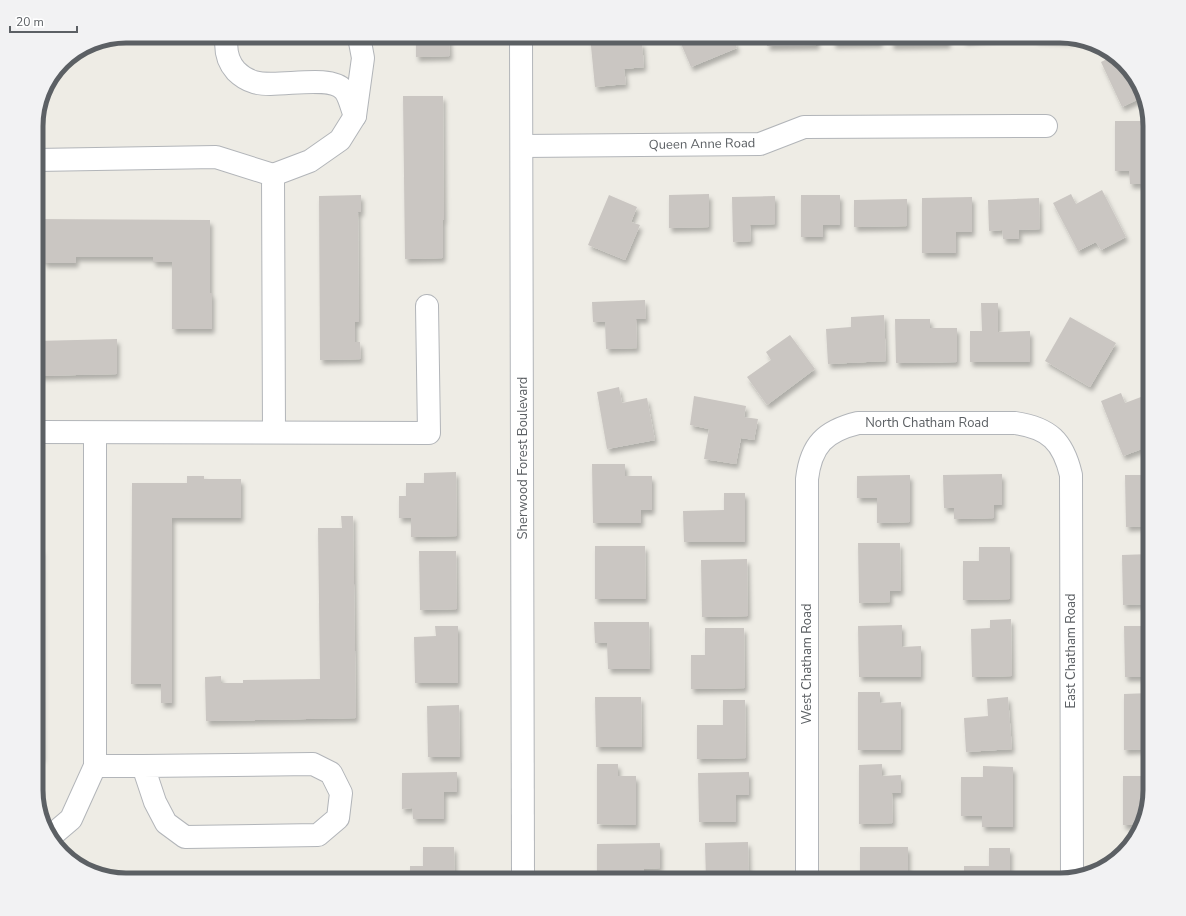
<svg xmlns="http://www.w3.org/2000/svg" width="1186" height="916" font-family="'Nunito Sans',sans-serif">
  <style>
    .building { fill: #cac6c2; filter: url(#shadow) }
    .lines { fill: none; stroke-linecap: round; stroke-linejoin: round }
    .minor-casing { stroke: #b2b5b9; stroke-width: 24 }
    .minor { stroke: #fff; stroke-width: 22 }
    .labels { text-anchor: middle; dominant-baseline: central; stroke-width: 3; stroke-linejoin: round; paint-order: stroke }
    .street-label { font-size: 13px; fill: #5c6064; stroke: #fff }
    .rim { fill: none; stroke: #5c6064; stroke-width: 5 }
  </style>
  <defs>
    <filter id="shadow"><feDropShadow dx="2.5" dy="4.5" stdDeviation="2" flood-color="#0004"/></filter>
  </defs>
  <rect width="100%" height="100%" fill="#eeece5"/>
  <!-- building -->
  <g class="building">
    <polygon points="416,36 449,36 450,56 416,57"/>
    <polygon points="590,36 610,36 611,44 642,42 644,67 624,69 626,84 595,87"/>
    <polygon points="685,36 732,36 737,48 691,67 679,39"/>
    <polygon points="767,36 817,36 817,45 767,46"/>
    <polygon points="833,36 880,36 880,43 833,44"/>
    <polygon points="891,36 948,36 948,44 891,45"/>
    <polygon points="963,36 994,36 994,37 964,41"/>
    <polygon points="1035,36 1060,36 1075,41 1035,39"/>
    <polygon points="1115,55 1141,86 1143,97 1122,107 1101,62"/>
    <polygon points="403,96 443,96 444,220 443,220 443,258 405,259"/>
    <polygon points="1115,121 1145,121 1146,167 1150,167 1150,184 1130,184 1129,171 1115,171"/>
    <polygon points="1102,190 1126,237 1101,250 1096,242 1078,251 1053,203 1071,194 1076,204"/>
    <polygon points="709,194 709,227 669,228 669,195"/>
    <polygon points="361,195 361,212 358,212 359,322 355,322 355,342 360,342 361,359 320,360 319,196"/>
    <polygon points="609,195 637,207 631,222 640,225 625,260 588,245"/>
    <polygon points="801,195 840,195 840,225 823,225 823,237 801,237"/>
    <polygon points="775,196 775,224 750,225 751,241 733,242 732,197"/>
    <polygon points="972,197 972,232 956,232 956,253 922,253 922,198"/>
    <polygon points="1039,198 1040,229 1019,230 1019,239 1003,239 1002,230 989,231 988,200"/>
    <polygon points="907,199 907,226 854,227 854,200"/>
    <polygon points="36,219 210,220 210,293 212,293 212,329 172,329 172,262 153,262 153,257 76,257 76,263 44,263 44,259 36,259"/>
    <polygon points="645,300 646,319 636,319 637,348 606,349 605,322 593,322 592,302"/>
    <polygon points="981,303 998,303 998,332 1030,331 1030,362 970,362 970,331 982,331"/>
    <polygon points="884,315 886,361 828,364 826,329 851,327 851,317"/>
    <polygon points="1070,317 1116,343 1090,387 1045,361"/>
    <polygon points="895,319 930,319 930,328 957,328 957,362 896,363"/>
    <polygon points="790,335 815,369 767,405 747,377 771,360 766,352"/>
    <polygon points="117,339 117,374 36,376 36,341"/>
    <polygon points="619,387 622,403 647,398 655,440 607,449 597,392"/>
    <polygon points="1121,393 1125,403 1141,397 1148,415 1142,417 1150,436 1150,446 1123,456 1101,401"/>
    <polygon points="694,396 746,406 744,417 758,419 754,440 741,438 736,464 704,459 709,429 690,425"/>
    <polygon points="592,464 625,464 625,476 652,476 652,510 641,510 641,523 593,523"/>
    <polygon points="456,472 457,536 411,537 411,518 399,518 399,496 406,496 406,483 424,483 424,473"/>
    <polygon points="1002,474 1002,505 994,505 994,518 954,519 954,508 944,508 943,475"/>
    <polygon points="910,475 910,522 877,523 877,498 857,498 857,476"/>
    <polygon points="1125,475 1150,475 1150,526 1126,527"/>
    <polygon points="187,476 204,476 204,479 241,479 241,518 172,518 172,703 161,703 161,684 131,684 132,483 187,483"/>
    <polygon points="724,493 745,493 745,542 684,542 683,511 724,510"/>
    <polygon points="341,516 353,516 356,718 206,721 205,677 221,676 221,683 243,683 243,680 320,679 318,528 342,528"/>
    <polygon points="858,543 900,543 901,591 890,591 890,602 859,603"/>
    <polygon points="595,546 645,546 646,599 595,599"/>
    <polygon points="979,547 1010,547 1010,599 963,600 963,561 979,561"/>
    <polygon points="36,549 41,549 42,758 36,758"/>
    <polygon points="419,551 456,551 457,609 420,610"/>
    <polygon points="1150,554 1150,604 1123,605 1122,555"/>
    <polygon points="747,559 748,616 702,617 701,560"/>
    <polygon points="1011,619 1012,676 972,677 971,629 990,628 990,620"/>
    <polygon points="594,622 649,622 650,669 608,669 607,643 595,643"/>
    <polygon points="902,625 902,647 921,646 921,677 859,677 858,626"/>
    <polygon points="435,626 458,626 458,683 415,683 414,637 436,636"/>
    <polygon points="1124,626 1149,626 1150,677 1125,677"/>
    <polygon points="705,628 744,628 745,688 691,689 691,655 705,655"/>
    <polygon points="858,692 880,692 880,703 901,702 901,750 858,750"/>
    <polygon points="1150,693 1150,749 1124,750 1124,694"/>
    <polygon points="595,697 641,697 642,747 596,747"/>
    <polygon points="1008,697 1012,749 966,752 964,718 988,716 987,699"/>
    <polygon points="723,700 745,700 746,758 697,759 697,725 723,725"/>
    <polygon points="459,705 460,757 428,757 427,706"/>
    <polygon points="597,764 618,764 618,776 636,776 636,825 597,824"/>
    <polygon points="882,764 882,776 901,775 901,793 892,793 893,823 859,824 859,765"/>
    <polygon points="983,766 1013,767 1013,827 982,827 982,816 961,816 961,777 983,777"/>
    <polygon points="457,772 457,792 444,792 444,819 413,819 412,808 402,809 402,773"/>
    <polygon points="749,772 749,795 736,795 736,822 699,822 698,773"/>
    <polygon points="1123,776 1150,776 1150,790 1138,825 1123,825"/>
    <polygon points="748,842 749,880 706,880 705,843"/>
    <polygon points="660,843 660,868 644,869 644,880 597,880 597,844"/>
    <polygon points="423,847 454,847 455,880 410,880 410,866 423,866"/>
    <rect x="860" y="847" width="48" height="33"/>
    <polygon points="989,848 1010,848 1010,880 964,880 964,866 989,866"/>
  </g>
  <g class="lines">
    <defs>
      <g id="minor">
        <path d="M227,36C225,48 227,61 236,71C241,76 247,80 254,82C276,89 329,73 344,90C349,95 352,109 355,116"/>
        <polyline points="521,36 523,880"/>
        <polyline points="522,146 760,144 804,127 1046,126"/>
        <polyline points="36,160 216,157 273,175 274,432"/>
        <polyline points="273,175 310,161 340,140 355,116 363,58 360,42 357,36"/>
        <polyline points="36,432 429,433 427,306"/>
        <polyline points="95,766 143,766 313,764 331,773 341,793 338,818 318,835 185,837 166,823 155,802 143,766"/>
        <polyline points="51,836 71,819 95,766 95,433"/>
        <path d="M807,880V479C811,445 825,431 858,423H1015C1049,428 1063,441 1071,475L1072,877"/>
      </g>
    </defs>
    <!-- minor casing -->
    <use href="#minor" class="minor-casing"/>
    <!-- minor -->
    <use href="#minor" class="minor"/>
  </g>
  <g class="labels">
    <!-- street labels -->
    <g class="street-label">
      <text transform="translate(702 144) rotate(-1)">Queen Anne Road</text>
      <text x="927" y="423">North Chatham Road</text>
      <text transform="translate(523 458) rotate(-90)">Sherwood Forest Boulevard</text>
      <text transform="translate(1071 651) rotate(-90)">East Chatham Road</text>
      <text transform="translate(807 664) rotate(-90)">West Chatham Road</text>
    </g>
  </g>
  <!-- crop -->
  <path d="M0 0H1186V916H0ZM126 43H1060A83 83 0 0 1 1143 126V790A83 83 0 0 1 1060 873H126A83 83 0 0 1 43 790V126A83 83 0 0 1 126 43Z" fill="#f2f2f3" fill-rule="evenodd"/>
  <path class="rim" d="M126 43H1060A83 83 0 0 1 1143 126V790A83 83 0 0 1 1060 873H126A83 83 0 0 1 43 790V126A83 83 0 0 1 126 43Z"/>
  <!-- scale -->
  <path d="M10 26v6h67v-6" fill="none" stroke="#5c6064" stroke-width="2"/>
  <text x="16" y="26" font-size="12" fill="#5c6064" stroke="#ffffff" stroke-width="3" paint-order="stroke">20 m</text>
</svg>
